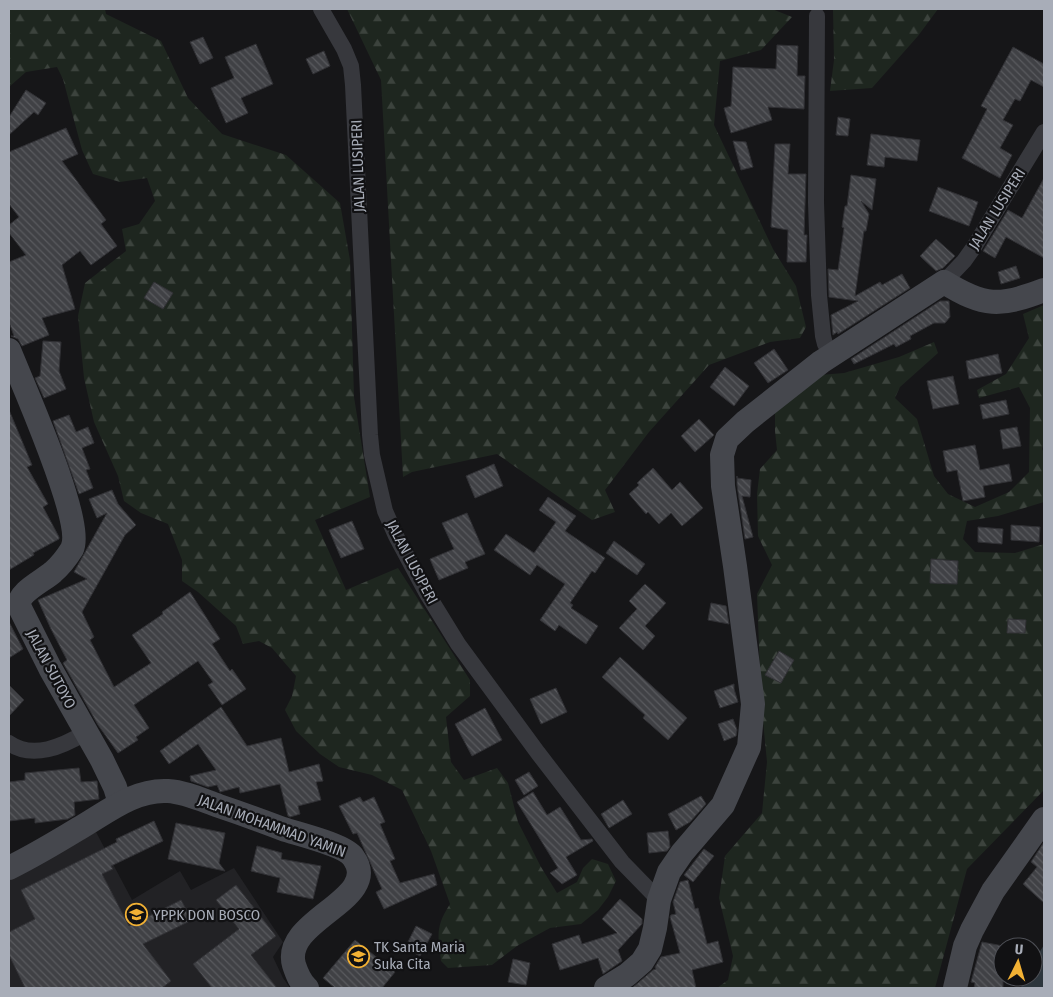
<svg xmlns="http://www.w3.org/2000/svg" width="1053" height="997" font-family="'Fira Sans Condensed',sans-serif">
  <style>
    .built { fill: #222225 }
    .forest { fill: url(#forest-firs) }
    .water { fill: #2c353c }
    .building { fill: url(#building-back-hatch); stroke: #303034 }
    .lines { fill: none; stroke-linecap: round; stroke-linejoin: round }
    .minor { stroke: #37383d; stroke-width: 16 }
    .secondary { stroke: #45474d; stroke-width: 24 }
    .labels { text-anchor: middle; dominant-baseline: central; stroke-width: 4.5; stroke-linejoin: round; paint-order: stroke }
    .street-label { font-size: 15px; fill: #a8adb8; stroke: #111113 }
    .poi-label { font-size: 15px; fill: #a8adb8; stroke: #111113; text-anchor: start }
  </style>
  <defs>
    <pattern id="forest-firs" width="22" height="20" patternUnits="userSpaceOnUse" patternTransform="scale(1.25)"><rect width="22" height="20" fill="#1e261f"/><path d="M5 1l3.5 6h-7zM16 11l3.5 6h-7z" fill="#3c433d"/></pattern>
    <pattern id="building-back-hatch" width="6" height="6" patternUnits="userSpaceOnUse" patternTransform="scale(1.25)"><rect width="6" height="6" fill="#404145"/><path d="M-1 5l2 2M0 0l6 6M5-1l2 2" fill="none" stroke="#595a5e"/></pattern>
  </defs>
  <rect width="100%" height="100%" fill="#161618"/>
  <!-- built -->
  <polygon class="built" points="96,832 132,900 180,871 191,890 234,868 283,942 273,957 283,978 290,988 9,988 9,878"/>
  <!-- forest -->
  <g class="forest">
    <path d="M9,9H105L106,14L161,41L188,98L222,134L286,155L340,203L350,260L354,397L370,497L315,520L346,590L398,568L470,680V696L446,717L451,762L464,780L497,768L508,783L518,822L541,867L557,893L577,882L583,868L592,859L608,864L616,881L608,897L598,910L581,924L550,928L517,946L492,965L448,968L441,961C438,936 435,927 450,904L431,851L402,790L372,775L339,767L320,754L296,731L285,710L292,696L296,676L272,648L259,641L243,644L236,626L198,592L182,581V560L168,524L141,513L124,501L118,476L94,422L84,378L78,316L85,283L126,251L122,229L139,224L155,201L147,178L120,182L93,174L82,150L63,79L57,67L26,72L9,87Z"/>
    <polygon points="347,9 772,9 792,17 761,50 720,61 714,125 773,249 796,286 806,327 800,338 770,342 709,365 649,432 605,490 615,512 592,520 497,454 412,472 403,477 381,80"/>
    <polygon points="833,9 938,9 918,36 872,88 830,91 834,60"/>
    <polygon points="1044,305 1044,443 1042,449 1044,453 1044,502 998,516 967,521 963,539 975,552 1015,553 1044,544 1044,790 967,869 935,988 717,988 728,980 733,956 719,898 725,856 762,813 767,762 761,700 757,594 772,565 758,536 757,494 760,469 777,450 775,431 775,409 820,375 844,373 899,357 934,342 938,353 900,387 895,398 917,419 934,476 948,494 975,507 1009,492 1029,472 1030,408 1019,387 979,398 977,390 1006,374 1029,338 1023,314"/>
  </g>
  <!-- water -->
  <polygon class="water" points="1044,945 1044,988 1021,988 1024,977 1033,977 1033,962"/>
  <!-- building -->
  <g class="building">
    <polygon points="203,37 213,58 200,64 190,42"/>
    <polygon points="256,44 273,84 241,98 248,113 226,123 211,88 234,78 225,57"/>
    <polygon points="777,45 798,46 797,76 805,76 804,109 768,107 772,120 731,133 724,108 731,106 733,67 776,69"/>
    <polygon points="1013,47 1044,64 1044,87 1031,80 1020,101 1015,99 1003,120 1013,125 1000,148 1012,155 1000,178 962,158 987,109 981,106"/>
    <polygon points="324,51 330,66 313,74 306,59"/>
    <polygon points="26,90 46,103 38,115 34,112 9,135 9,117"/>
    <polygon points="838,117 850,119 848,136 836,135"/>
    <polygon points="66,128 78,154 62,161 106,220 101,224 117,246 91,265 80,251 62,265 75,309 42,318 49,335 22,346 18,339 11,336 14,336 9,322 9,262 26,255 9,233 9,225 19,217 9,204 9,152"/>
    <polygon points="871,134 920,140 917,161 885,157 884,167 867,165"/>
    <polygon points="733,141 746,142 753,167 741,170"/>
    <polygon points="775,144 790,144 788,174 806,174 804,235 807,235 806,262 787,262 788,230 771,227"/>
    <polygon points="851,175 876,179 872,210 861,201 869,214 866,231 864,231 855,296 880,282 882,285 902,274 910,288 838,334 837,332 833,335 831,315 858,301 829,297 829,294 828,269 838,270 844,228 842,227 845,206 847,206"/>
    <polygon points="1044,178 1044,258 1006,237 995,258 983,251 1008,210 1022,218"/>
    <polygon points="938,187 978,202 969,226 929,211"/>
    <polygon points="936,239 955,256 943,268 936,271 920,256"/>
    <polygon points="1016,266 1020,278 1001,284 998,272"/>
    <polygon points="154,282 173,293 163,309 144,298"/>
    <polygon points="940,301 949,301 950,317 945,323 934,323 910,336 911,339 896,347 894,344 854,364 851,359"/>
    <polygon points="43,341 61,342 59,371 66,389 44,398 35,378 40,376"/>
    <polygon points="774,349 788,370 768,383 754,363"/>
    <polygon points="998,354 1002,373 969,379 966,361"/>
    <polygon points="725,367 749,386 734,406 710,387"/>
    <polygon points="953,376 959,404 933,409 927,381"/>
    <polygon points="1006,400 1009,414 983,419 980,405"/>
    <polygon points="9,410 32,465 27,467 48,504 43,507 59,537 59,539 33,553 34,555 9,570"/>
    <polygon points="69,415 76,432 88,427 94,443 82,448 90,469 86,470 93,488 79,494 53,421"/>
    <polygon points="699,419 714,435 695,452 681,436"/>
    <polygon points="1017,427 1021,446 1003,449 1000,430"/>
    <polygon points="975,445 980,470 1009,464 1012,481 983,486 985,497 963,501 957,470 947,472 943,451"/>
    <polygon points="494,464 503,486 475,498 466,476"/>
    <polygon points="653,468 672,490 680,482 703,508 682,526 671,513 659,524 648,512 646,514 629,494 639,485 637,483"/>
    <polygon points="737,476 737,478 751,480 750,497 742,496 753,537 745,539 737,485"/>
    <polygon points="112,490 118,504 136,525 125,535 82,612 94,637 90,640 114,687 151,663 132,635 163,614 162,612 190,592 220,639 212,644 230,671 232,669 246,689 222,705 208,685 213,682 198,661 134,705 149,728 136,737 138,740 118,753 98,725 63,663 67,660 51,629 38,600 87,579 74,572 107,513 97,518 89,499"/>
    <polygon points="548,497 576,516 565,531 605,558 595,573 592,571 570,603 573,605 571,608 598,626 586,644 559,625 555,631 540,620 565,584 537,565 530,575 494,550 506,534 534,553 556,522 539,510"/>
    <polygon points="467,513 485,554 465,562 468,568 439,580 430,559 454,549 442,523"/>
    <polygon points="352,521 364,549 341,558 329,530"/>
    <polygon points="1011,525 1040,527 1039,542 1011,540"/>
    <polygon points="978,527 1003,529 1002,544 978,542"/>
    <polygon points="614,541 645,564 637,575 606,553"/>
    <polygon points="931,559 958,561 957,584 930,583"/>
    <polygon points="645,584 666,603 645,626 655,636 643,650 619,628 637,609 629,601"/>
    <polygon points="711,603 726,606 729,624 708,620"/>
    <polygon points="1008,619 1026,620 1025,633 1007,633"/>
    <polygon points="9,622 23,649 9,658"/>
    <polygon points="779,651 794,660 781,683 765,675"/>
    <polygon points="620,657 687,718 668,740 643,718 645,715 602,677"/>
    <polygon points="734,684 734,689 738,702 720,708 714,691"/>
    <polygon points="9,685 24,700 9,716"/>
    <polygon points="556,688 567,712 541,724 530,699"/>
    <polygon points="221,707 247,746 281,738 289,772 319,764 323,781 316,782 321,800 298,806 300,814 290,817 288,816 280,784 240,793 239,787 220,792 217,785 208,787 191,781 190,776 216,770 198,744 169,764 160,751"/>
    <polygon points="485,708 502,740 472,756 455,724"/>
    <polygon points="733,719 737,730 736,736 724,741 718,724"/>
    <polygon points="79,768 81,782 97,781 99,799 74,802 75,815 68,819 35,823 35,818 9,821 9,782 25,780 25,773"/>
    <polygon points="529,772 538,786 524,795 515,780"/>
    <polygon points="533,792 547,815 560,807 581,840 592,839 593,841 566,857 577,875 562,884 550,873 558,868 517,802"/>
    <polygon points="701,796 706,804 690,822 676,830 668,814"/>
    <polygon points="360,797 363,802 374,797 385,822 380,824 395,859 390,861 400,883 434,874 437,885 384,909 376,892 382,889 357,833 353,834 339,806"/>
    <polygon points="623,800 632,814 609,828 601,814"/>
    <polygon points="154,821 163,841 111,866 113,869 102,874 129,926 181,900 192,920 143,944 171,981 162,988 25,988 9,955 9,932 35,919 21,890 117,842 116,839"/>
    <polygon points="176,823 225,833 219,863 225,871 168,859"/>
    <polygon points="668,831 670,847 667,851 649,853 647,833"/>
    <polygon points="1044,842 1044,903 1023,884 1037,867 1031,862"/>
    <polygon points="257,846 282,853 281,859 321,866 313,899 277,892 280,878 251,871"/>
    <polygon points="704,849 714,856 693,882 684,875"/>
    <polygon points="688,880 695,909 698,908 707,944 718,941 723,962 692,970 696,988 632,988 653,970 656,969 655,967 661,957 680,953 670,917 671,915 676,914 673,902 680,882"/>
    <polygon points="236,885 276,936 251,955 277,988 212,988 193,964 239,929 216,900"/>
    <polygon points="620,899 642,919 642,924 618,950 622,961 603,974 598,958 560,970 552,944 579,935 582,944 617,933 602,919"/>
    <polygon points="416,926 432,934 420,956 405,948"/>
    <polygon points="355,940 395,972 382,988 335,988 323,978"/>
    <polygon points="982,942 1003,946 1003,988 974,988 975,983 971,982"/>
    <polygon points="513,959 530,963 526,985 508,982"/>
  </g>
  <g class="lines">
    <!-- minor -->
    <g class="minor">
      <polyline points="321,9 344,49 351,66 353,85 370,435 372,455 385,511 396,536 426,592 458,644 538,753 622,862 659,900"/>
      <polyline points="817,16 816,202 819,295 823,336 825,344 833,354"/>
      <polyline points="944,282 964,261 974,247 1044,132"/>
      <path d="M9,743C33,760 63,746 85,733"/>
    </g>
    <!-- secondary -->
    <g class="secondary">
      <path d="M9,350C22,383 85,522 72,549C67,557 60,566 53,572C43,581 18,592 19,606L50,668L102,760L115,787L120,803"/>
      <path d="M9,868C33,856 55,843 78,829C106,813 134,789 168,791C185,792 202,800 219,806C240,813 262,821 283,829C298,834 345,845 353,857C384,900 281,919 294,965C297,974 300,982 307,988"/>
      <path d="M606,988L627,975L642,962L650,949L655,928L659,900L669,872L682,853L723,805L749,747L753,704L735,566L723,486L722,455L727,439L745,422L821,362L944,282C984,307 1000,307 1044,290"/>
      <polyline points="955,988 965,946 972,930 993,891 1044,819"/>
    </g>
  </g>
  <!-- icons -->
  <defs>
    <symbol id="school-ring" viewBox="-11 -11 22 22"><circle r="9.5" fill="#111113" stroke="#f2b134" stroke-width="1.5"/><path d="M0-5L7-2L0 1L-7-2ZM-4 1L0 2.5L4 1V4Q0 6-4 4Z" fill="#f2b134"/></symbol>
  </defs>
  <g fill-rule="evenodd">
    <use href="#school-ring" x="124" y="902" width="25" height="25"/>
    <use href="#school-ring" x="346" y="944" width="25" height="25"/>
  </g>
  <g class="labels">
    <!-- street labels -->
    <g class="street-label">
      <text transform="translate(358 166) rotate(-92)">JALAN LUSIPERI</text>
      <text transform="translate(997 209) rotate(-58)">JALAN LUSIPERI</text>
      <text transform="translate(412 562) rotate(62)">JALAN LUSIPERI</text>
      <text transform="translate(51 669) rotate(62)">JALAN SUTOYO</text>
      <text transform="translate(272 826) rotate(20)">JALAN MOHAMMAD YAMIN</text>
    </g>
    <!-- poi labels -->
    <g class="poi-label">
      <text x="153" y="915">YPPK DON BOSCO</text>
      <text x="374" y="947">TK Santa Maria<tspan x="374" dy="17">Suka Cita</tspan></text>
    </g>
  </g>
  <!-- border -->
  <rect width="1053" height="997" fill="none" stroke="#a8adb8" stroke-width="20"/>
  <!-- north arrow -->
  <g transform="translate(1018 962) rotate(5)"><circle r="24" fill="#111113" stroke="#4d4f55"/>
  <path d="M0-4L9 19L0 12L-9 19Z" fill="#f2b134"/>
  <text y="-8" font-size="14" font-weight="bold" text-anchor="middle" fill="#a8adb8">U</text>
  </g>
</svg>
